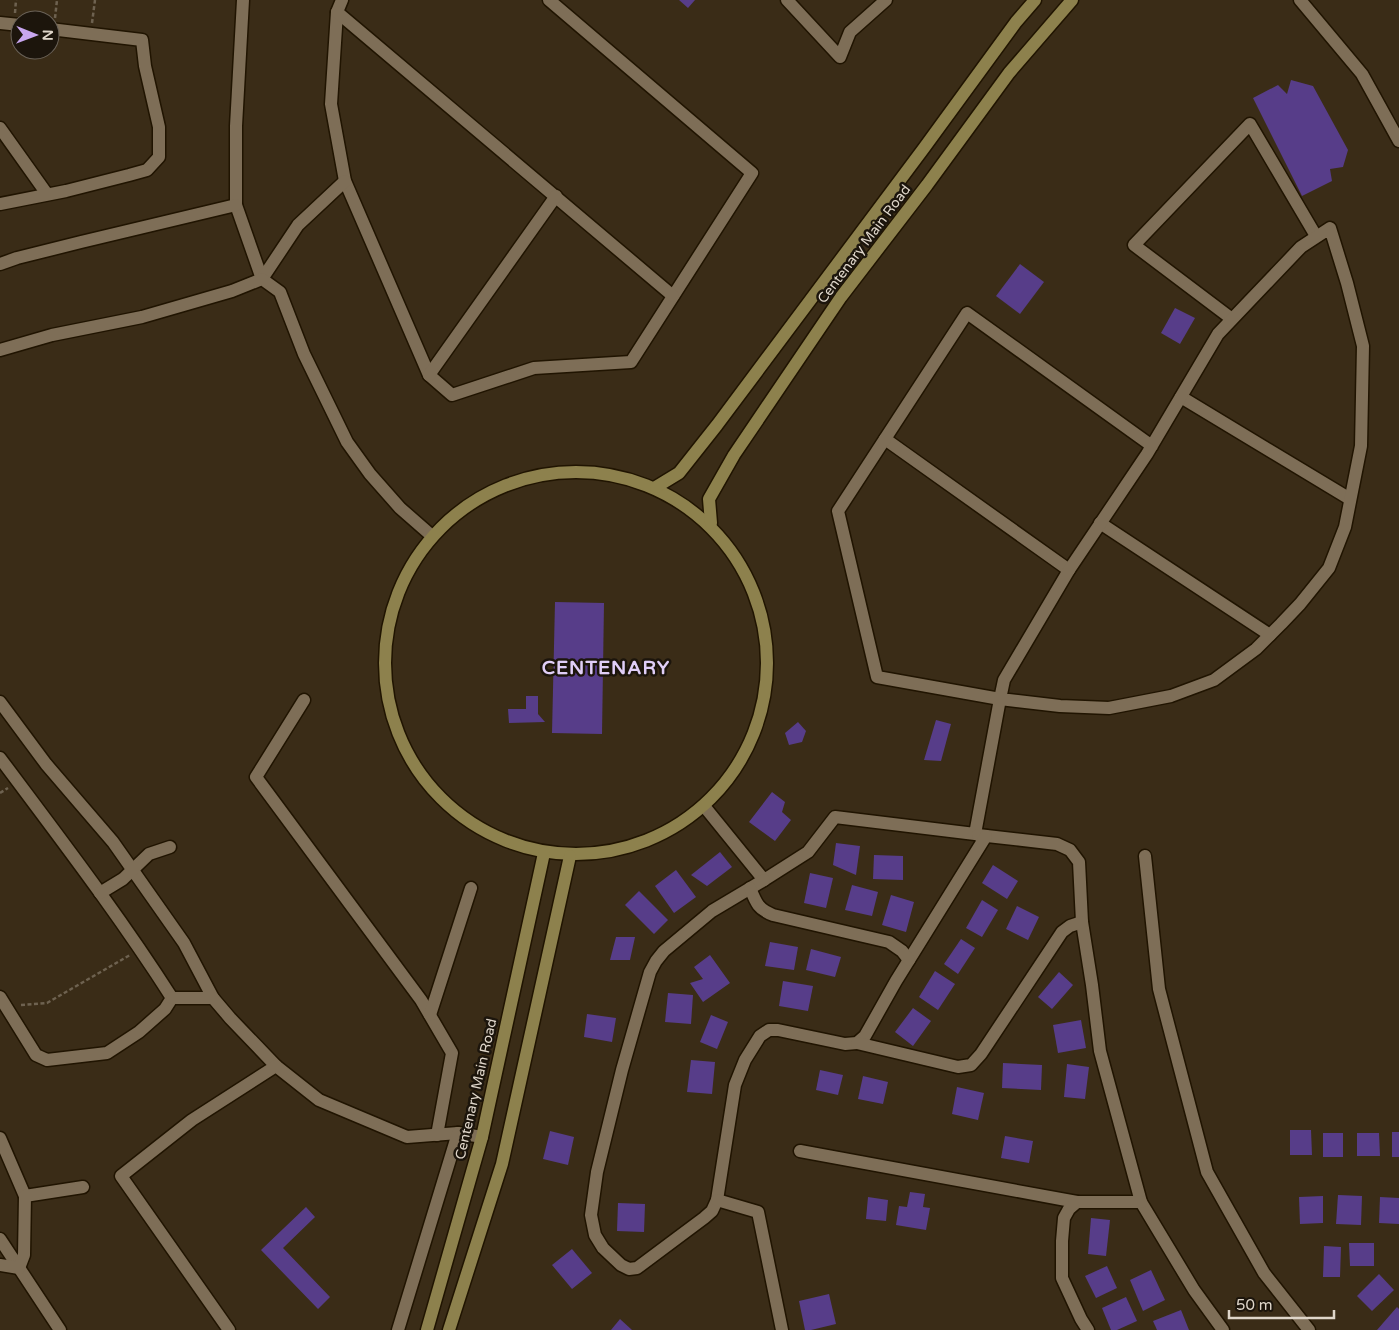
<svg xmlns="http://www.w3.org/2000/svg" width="1399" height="1330" font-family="'Varela Round',sans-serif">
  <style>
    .building { fill: #573d89 }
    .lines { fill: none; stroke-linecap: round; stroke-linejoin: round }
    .street-casing { stroke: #201401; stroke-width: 15 }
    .secondary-casing { stroke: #201401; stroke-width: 15 }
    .path { stroke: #6e6250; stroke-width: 2.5; stroke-dasharray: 4 2.5; stroke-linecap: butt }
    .street { stroke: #7e6e57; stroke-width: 12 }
    .secondary { stroke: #8d814d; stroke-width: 12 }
    .labels { text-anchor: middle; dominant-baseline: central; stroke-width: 5; stroke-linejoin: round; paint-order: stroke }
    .street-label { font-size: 14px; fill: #dfd6ca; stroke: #1c150c }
    .district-label { font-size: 19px; font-weight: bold; letter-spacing: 1px; fill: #e0cef7; stroke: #1c150c }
  </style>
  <rect width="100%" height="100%" fill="#3a2c17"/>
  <!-- building -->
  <g class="building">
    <polygon points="679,0 695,0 688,8"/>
    <polygon points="1291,80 1313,86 1348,150 1343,167 1330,169 1332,181 1302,196 1253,98 1278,85 1287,94"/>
    <polygon points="1020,264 1044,282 1020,314 996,296"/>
    <polygon points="1175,308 1195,318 1180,344 1161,333"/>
    <polygon points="555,602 604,603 602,734 552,733"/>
    <polygon points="526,696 538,696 538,714 545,722 509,723 508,709 526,709"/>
    <polygon points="936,720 951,724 941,761 924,760"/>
    <polygon points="798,722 806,731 802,742 789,745 785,733"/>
    <polygon points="772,792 785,802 782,812 791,820 775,841 749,822"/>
    <polygon points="836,843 860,846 856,875 833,865"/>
    <polygon points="720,852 732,867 707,886 691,875"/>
    <polygon points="874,855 903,856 903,880 873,879"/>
    <polygon points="993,865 1018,881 1007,899 982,883"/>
    <polygon points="676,870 696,897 674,913 655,886"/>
    <polygon points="810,873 833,878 826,908 804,903"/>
    <polygon points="852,885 878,892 872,916 845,910"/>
    <polygon points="639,891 668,920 654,934 625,905"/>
    <polygon points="891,895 914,902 906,932 882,925"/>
    <polygon points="982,900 998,910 982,937 966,928"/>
    <polygon points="1017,906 1039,917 1028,940 1006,929"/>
    <polygon points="616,937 635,937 630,960 610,960"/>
    <polygon points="961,939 975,948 958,974 944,964"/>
    <polygon points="770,942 798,947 794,970 765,966"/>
    <polygon points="811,949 841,957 835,977 806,970"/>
    <polygon points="710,955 730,983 703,1002 690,983 703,979 694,967"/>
    <polygon points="935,971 955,984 938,1010 919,997"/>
    <polygon points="1059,972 1073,985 1052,1009 1038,997"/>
    <polygon points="783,981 813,986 808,1011 779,1006"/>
    <polygon points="668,993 693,995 691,1024 665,1022"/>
    <polygon points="913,1008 931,1021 913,1046 895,1032"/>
    <polygon points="587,1014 616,1018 612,1042 584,1037"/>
    <polygon points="711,1015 728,1022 717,1049 700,1042"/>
    <polygon points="1081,1020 1086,1048 1058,1053 1053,1025"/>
    <polygon points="691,1060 715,1062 712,1094 687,1092"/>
    <polygon points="1003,1063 1042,1065 1041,1090 1002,1088"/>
    <polygon points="1067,1064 1089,1067 1085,1099 1064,1097"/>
    <polygon points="820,1070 843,1075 838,1095 816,1090"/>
    <polygon points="863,1076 888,1082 883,1104 858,1099"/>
    <polygon points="957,1087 984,1093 978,1120 952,1114"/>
    <polygon points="1290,1130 1311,1130 1312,1155 1290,1155"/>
    <polygon points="550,1131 574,1137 568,1165 543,1159"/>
    <rect x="1392" y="1132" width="7" height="25"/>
    <rect x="1323" y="1133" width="20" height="24"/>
    <polygon points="1357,1133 1379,1133 1380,1156 1357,1156"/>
    <polygon points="1005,1136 1033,1141 1029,1163 1001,1158"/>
    <polygon points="910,1192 925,1194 923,1207 930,1208 926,1230 896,1225 899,1206 907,1207"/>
    <polygon points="1338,1195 1362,1196 1361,1225 1336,1224"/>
    <polygon points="1323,1196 1323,1223 1300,1224 1299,1197"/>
    <polygon points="868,1197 888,1200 886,1221 866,1219"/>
    <polygon points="1380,1197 1399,1198 1399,1224 1379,1223"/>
    <polygon points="618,1203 645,1204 644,1232 617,1231"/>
    <polygon points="306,1207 315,1217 283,1248 330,1297 318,1309 261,1250"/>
    <polygon points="1091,1218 1110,1220 1106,1256 1088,1254"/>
    <polygon points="1349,1243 1374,1243 1374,1266 1350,1266"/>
    <polygon points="1324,1246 1341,1247 1340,1277 1323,1277"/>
    <polygon points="572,1249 592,1273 572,1289 552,1265"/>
    <polygon points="1107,1266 1117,1288 1096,1298 1085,1276"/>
    <polygon points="1151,1270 1165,1300 1143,1311 1130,1280"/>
    <polygon points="1379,1274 1394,1290 1372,1311 1357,1296"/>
    <polygon points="829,1294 836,1324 811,1330 805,1330 799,1301"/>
    <polygon points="1126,1297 1137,1321 1117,1330 1111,1330 1102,1308"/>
    <polygon points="1397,1307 1399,1309 1399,1330 1377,1330"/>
    <polygon points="1181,1310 1189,1330 1157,1330 1153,1321"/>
    <polygon points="620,1319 632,1330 611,1330"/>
  </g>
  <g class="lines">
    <defs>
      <g id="street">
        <polyline points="243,0 236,126 236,205 262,279"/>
        <polyline points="342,0 337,12 331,104 345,181 429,375 452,395 534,368 631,362 752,173 549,0"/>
        <polyline points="787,0 840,57 850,32 886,0"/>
        <polyline points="1300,0 1362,74 1399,141"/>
        <polyline points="337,12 673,296"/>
        <polyline points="0,23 20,25"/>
        <polyline points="0,128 47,194"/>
        <polyline points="0,204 66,191 129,175 147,170 159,157 159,127 145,66 142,40 50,29"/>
        <polyline points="0,264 17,258 81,242 236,205"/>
        <polyline points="262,279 298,225 345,181"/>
        <polyline points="1232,319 1134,245 1250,124 1316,236"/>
        <polyline points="0,350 52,335 142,317 232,291 262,279 280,292 304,354 347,442 370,474 400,508 432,536"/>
        <polyline points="429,375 556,196"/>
        <polyline points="1181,397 1350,499"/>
        <polyline points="885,439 1069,570"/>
        <polyline points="1100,523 1270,635"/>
        <polyline points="304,700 256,777 421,1000 452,1053 437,1135"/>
        <polyline points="0,702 46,764 113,842 184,943 213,998"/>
        <path d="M0,758C59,837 119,915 172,998L165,1009L139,1032L107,1053L47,1060L36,1055L0,997"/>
        <polyline points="704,806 764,880 808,852 835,817 975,834 1000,699 1004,680 1069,570 1147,454 1218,334 1301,247 1330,228 1347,283 1363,346 1361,446 1345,527 1329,568 1300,604 1281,624 1256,649 1214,680 1171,696 1109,708 1060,706 1000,699 877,677 838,511 967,313 1152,446"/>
        <polyline points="978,835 1057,844 1070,850 1079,862 1082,922 1092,985 1100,1051 1141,1202 1194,1290 1223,1330"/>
        <polyline points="1145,856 1159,989 1207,1172 1264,1273 1309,1330"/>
        <polyline points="764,880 712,911 664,951 656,961 650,972 622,1070 597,1172 591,1215 595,1235 603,1248 621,1265 629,1269 637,1268 704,1218 712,1211 717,1200 735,1085 745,1060 760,1036 769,1030 778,1030 845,1044 857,1043 865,1036 896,981 986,836"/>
        <path d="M750,888C756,903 758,909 773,915L889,942L902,951L909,960"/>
        <polyline points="100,893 123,879 149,854 170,847"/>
        <polyline points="172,998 213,998 230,1018 276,1066"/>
        <polyline points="430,1015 471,888"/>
        <polyline points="857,1043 958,1067 971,1065 981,1054 1062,932 1070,926 1082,922"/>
        <polyline points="0,1138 25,1196"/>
        <polyline points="800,1151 1077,1202"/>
        <polyline points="717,1200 758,1212 782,1330"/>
        <polyline points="0,1239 60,1330"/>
        <polyline points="0,1265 19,1268 24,1255 25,1196 83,1187"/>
        <polyline points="229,1330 121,1176 192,1120 276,1066 319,1100 407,1137 458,1133 482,1137"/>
        <polyline points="398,1330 458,1133"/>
        <polyline points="1088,1330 1081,1319 1062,1278 1062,1241 1064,1218 1069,1209 1077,1202 1141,1202"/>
      </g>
      <g id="secondary">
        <circle cx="576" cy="663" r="191"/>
        <polyline points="656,487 679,473 717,425 924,148 1016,22 1035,0"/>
        <polyline points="711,523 709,499 734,455 841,297 927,185 1009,73 1072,0"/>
        <polyline points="427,1330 482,1137 544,853"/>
        <polyline points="449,1330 502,1164 570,856"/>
      </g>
    </defs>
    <!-- street casing -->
    <use href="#street" class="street-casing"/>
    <!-- secondary casing -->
    <use href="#secondary" class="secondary-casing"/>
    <!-- path -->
    <g class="path">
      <polyline points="15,13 16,0"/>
      <polyline points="55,18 57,0"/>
      <polyline points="92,23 95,0"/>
      <polyline points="0,793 8,788"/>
      <polyline points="21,1005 47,1003 130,955"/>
    </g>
    <!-- street -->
    <use href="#street" class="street"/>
    <!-- secondary -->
    <use href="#secondary" class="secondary"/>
  </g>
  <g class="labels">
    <!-- street labels -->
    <g class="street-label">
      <text transform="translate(864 244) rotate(-53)">Centenary Main Road</text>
      <text transform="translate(476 1089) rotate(-77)">Centenary Main Road</text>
    </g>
    <!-- district labels -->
    <g class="district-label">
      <text x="606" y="668">CENTENARY</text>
    </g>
  </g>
  <!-- north arrow -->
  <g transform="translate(35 35) rotate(91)"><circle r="24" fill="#1c150c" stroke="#6a6258"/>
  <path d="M0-4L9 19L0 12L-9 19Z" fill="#c8a6ef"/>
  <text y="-8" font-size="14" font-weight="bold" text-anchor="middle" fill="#dfd6ca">N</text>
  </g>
  <!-- scale -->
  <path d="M1229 1310v8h105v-8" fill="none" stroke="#dfd6ca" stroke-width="2.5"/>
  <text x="1236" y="1310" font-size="15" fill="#dfd6ca" stroke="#1c150c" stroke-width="4" paint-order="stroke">50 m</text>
</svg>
